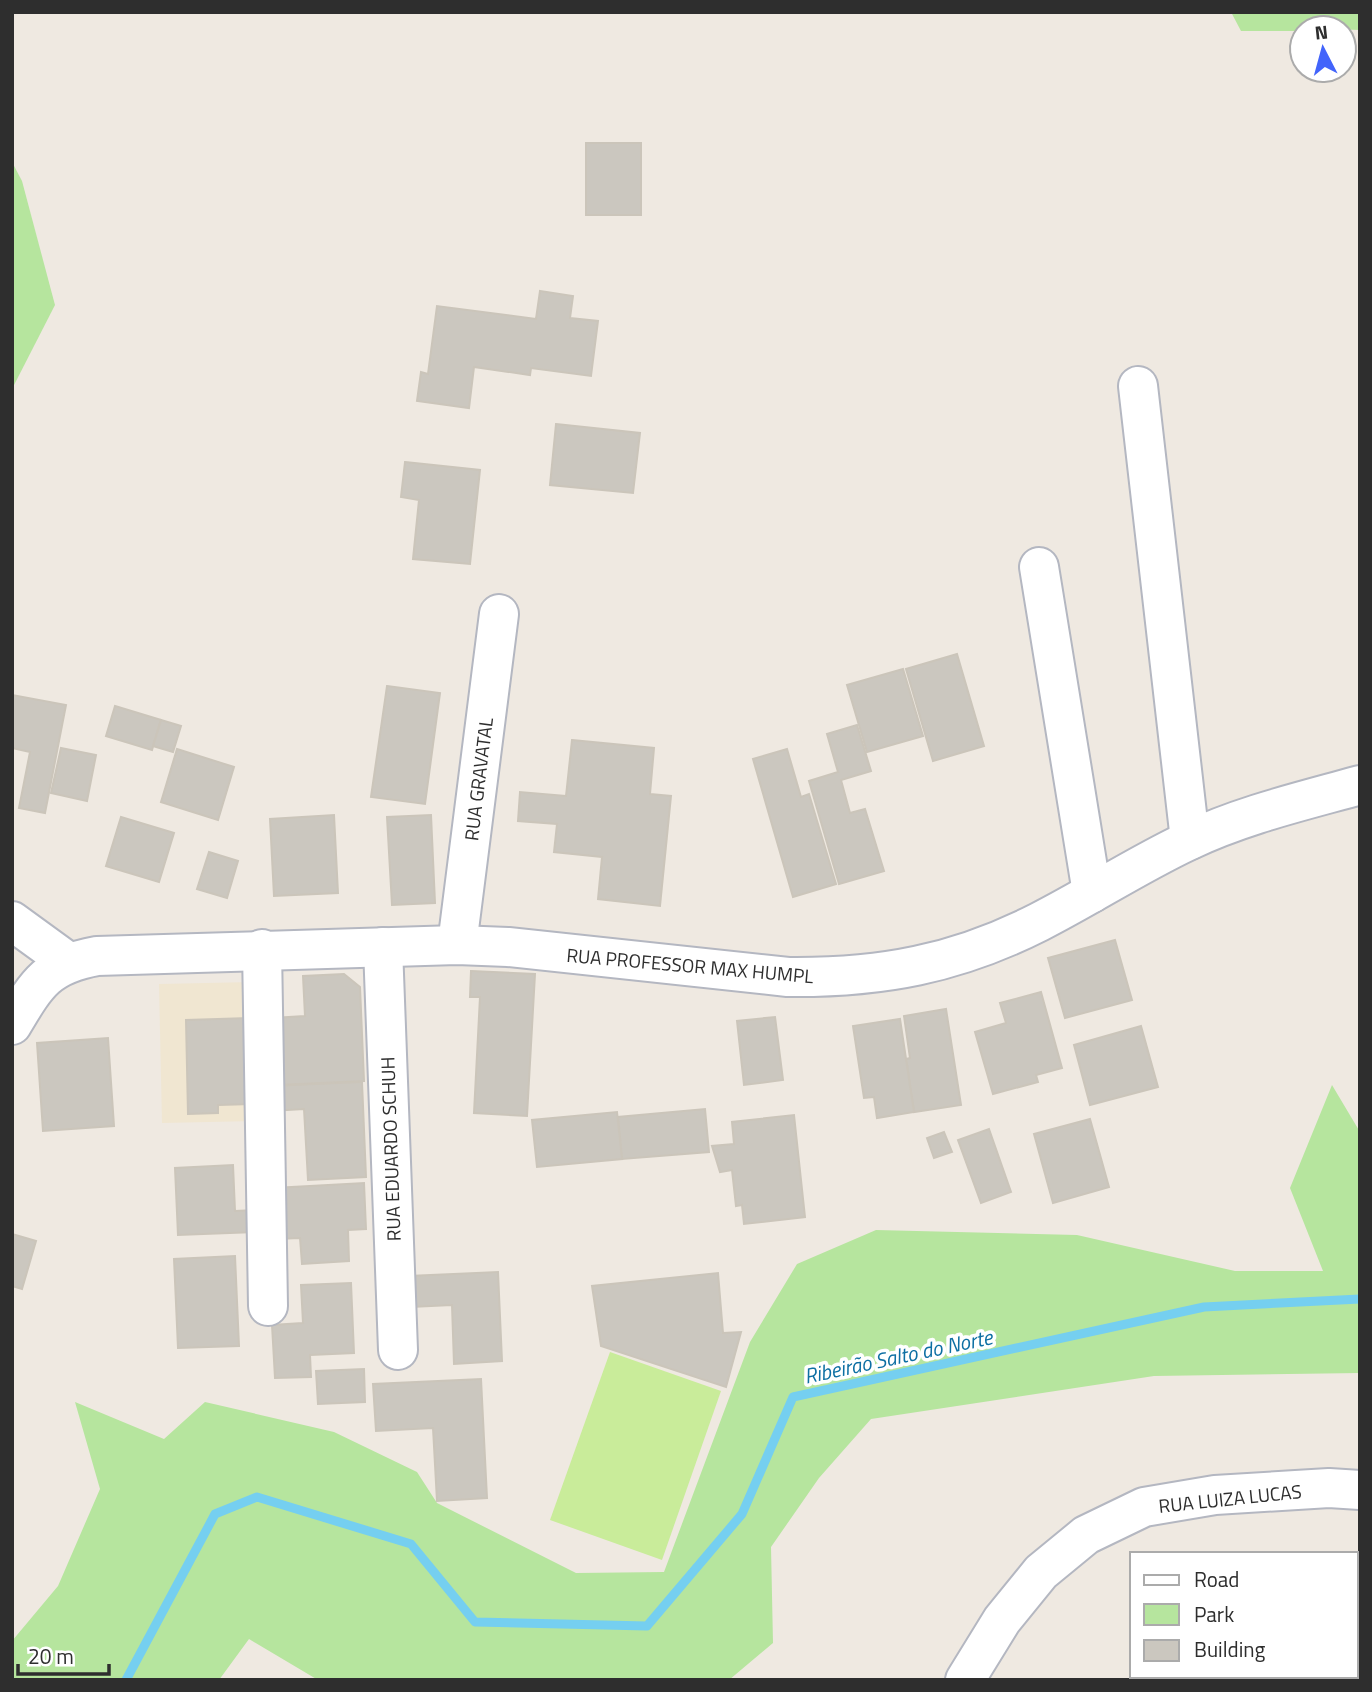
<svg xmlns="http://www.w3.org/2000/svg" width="1372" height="1692" font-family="'Titillium Web',sans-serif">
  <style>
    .education { fill: #f0e6d1 }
    .green { fill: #b6e59e }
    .pitch { fill: #c9ec9a }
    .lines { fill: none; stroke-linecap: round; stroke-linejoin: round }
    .stream { stroke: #75cff0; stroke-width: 9 }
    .building { fill: #cbc7bf; stroke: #cbc5ba; stroke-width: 2 }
    .minor-casing { stroke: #b4b7c1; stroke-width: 42 }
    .minor { stroke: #fff; stroke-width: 38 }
    .labels { text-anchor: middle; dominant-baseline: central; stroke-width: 7; stroke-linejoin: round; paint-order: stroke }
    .street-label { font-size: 19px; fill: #2e2e2e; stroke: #fff }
    .water-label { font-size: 21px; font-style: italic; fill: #0d6fa3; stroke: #fff }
  </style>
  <rect width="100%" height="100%" fill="#efe9e1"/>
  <!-- education -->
  <polygon class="education" points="253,982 256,1121 162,1123 159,984"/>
  <!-- green -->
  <g class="green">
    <polygon points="1231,12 1360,12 1360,30 1302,28 1302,31 1241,31"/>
    <polygon points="12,162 22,181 55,305 12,389"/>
    <polygon points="1332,1085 1360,1132 1360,1373 1154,1376 871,1419 819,1478 771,1547 773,1643 729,1680 318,1680 249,1639 219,1680 12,1680 12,1641 58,1586 100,1489 75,1402 164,1439 205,1402 334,1432 417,1472 437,1503 576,1573 664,1572 750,1342 797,1264 876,1230 1077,1235 1235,1271 1323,1271 1290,1188"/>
  </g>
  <!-- pitch -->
  <polygon class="pitch" points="610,1352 721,1391 662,1560 550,1520"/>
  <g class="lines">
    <!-- stream -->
    <polyline class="stream" points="126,1680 215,1514 257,1497 411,1544 475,1622 647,1626 742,1514 793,1397 1204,1307 1360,1299"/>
  </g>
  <!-- building -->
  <g class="building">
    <rect x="586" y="143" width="55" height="72"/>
    <polygon points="540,291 573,296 570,318 598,321 591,376 531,368 530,375 474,367 469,408 417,401 421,372 428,374 437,306 536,319"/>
    <polygon points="556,424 640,433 633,493 550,485"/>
    <polygon points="405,462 480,470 470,564 413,559 419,500 401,497"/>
    <polygon points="957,654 984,746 933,761 906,669"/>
    <polygon points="903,669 923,736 867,752 847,685"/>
    <polygon points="387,686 440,693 425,804 371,797"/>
    <polygon points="12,695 66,705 45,813 19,808 30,752 12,748"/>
    <polygon points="115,706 161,720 152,750 106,736"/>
    <polygon points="161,720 181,726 173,752 153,746"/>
    <polygon points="857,725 871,771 841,780 850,813 865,809 884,871 839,884 809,781 838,772 827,734"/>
    <polygon points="572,740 654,748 650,794 671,796 660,906 598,899 602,857 554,852 557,824 518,821 520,792 566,796"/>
    <polygon points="61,748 96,755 87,801 51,793"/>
    <polygon points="177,749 234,767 218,820 161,802"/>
    <polygon points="787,749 801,797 809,794 836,884 793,897 753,759"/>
    <polygon points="334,815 338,893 274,896 270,819"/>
    <polygon points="431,815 435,903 392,905 387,817"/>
    <polygon points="121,817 174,833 159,882 106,866"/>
    <polygon points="209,852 238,861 227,898 197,889"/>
    <polygon points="1115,940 1132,1000 1065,1018 1048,958"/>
    <polygon points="471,971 535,974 527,1116 474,1113 480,997 470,997"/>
    <polygon points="344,974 360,987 364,1081 276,1085 273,1018 305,1016 303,976"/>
    <polygon points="1041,992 1062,1068 1036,1075 1038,1082 993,1094 975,1032 1006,1023 1000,1003"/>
    <polygon points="946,1009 961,1105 914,1112 906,1059 910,1058 904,1016"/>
    <polygon points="775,1017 783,1080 744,1085 737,1021"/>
    <polygon points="249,1018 251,1104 218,1105 218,1113 188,1114 186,1020"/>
    <polygon points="900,1019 914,1112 877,1118 874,1097 864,1098 853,1026"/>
    <polygon points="1141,1026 1158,1087 1090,1105 1074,1045"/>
    <polygon points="108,1038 114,1126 43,1131 37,1043"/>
    <polygon points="362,1082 366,1177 308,1180 304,1109 271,1111 270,1086"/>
    <polygon points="705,1109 709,1152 622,1159 618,1117"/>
    <polygon points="617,1112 622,1159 537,1167 532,1120"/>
    <polygon points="794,1115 805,1217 744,1224 742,1205 736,1206 732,1170 720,1172 712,1146 734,1144 732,1122"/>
    <polygon points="1090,1119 1109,1187 1053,1203 1034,1134"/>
    <polygon points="989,1129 1011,1192 981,1203 958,1140"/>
    <polygon points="944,1132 952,1152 934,1158 927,1138"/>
    <polygon points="233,1165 235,1211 257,1210 258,1232 178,1235 175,1168"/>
    <polygon points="364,1183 366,1229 348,1230 349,1261 302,1264 300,1238 277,1239 274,1188"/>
    <polygon points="12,1234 36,1241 22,1289 12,1286"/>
    <polygon points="235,1256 239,1346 178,1348 174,1259"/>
    <polygon points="498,1272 502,1361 454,1364 452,1305 411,1307 409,1276"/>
    <polygon points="718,1273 723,1333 741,1332 726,1387 601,1346 592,1286"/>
    <polygon points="351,1283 354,1353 310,1355 311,1377 275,1378 272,1325 303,1323 301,1285"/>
    <polygon points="364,1369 365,1402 318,1404 316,1371"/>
    <polygon points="481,1379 487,1498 437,1501 433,1428 376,1431 373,1384"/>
  </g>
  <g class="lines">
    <defs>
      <g id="minor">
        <polyline points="1138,386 1190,840"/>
        <polyline points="1039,567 1092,893"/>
        <polyline points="12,921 67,961"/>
        <polyline points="457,945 499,614"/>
        <polyline points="383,947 398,1350"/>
        <polyline points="262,949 268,1306"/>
        <path d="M12,1025C37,983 47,965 97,956L457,945L508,947L788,977C881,978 956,964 1039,922C1090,896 1137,865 1188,841C1242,815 1303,801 1360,785"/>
        <polyline points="965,1680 1002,1620 1041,1572 1086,1535 1144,1507 1215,1495 1329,1488 1360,1490"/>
      </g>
    </defs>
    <!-- minor casing -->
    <use href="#minor" class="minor-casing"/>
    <!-- minor -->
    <use href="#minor" class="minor"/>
  </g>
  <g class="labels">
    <!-- street labels -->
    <g class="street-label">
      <text transform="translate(478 779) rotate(-83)">RUA GRAVATAL</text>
      <text transform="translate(690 965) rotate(5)">RUA PROFESSOR MAX HUMPL</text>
      <text transform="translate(390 1149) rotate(-92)">RUA EDUARDO SCHUH</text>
      <text transform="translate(1230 1498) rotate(-6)">RUA LUIZA LUCAS</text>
    </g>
    <!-- water labels -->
    <g class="water-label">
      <text transform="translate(898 1356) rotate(-12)">Ribeirão Salto do Norte</text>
    </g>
  </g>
  <!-- border -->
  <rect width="1372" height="1692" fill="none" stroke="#2e2e2e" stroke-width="28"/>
  <!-- legend -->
  <rect x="1130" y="1552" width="228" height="126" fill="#ffffff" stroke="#ababab" stroke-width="2"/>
  <rect x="1144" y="1575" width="35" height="10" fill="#ffffff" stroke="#ababab" stroke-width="2"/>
  <text x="1194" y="1587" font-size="21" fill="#2e2e2e">Road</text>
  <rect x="1144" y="1604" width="35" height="21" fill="#b6e59e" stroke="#ababab" stroke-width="2"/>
  <text x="1194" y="1622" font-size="21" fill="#2e2e2e">Park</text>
  <rect x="1144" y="1640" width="35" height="21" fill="#cbc7bf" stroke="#ababab" stroke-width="2"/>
  <text x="1194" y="1657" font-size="21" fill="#2e2e2e">Building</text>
  <!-- north arrow -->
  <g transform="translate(1323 49) rotate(354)"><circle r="33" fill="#ffffff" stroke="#ababab" stroke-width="2"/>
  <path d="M0-5L12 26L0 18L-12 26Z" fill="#4264fb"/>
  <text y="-10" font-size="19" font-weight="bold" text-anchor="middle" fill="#2e2e2e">N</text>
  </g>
  <!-- scale -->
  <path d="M18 1664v10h91v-10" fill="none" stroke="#2e2e2e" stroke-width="3.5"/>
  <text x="28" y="1664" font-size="21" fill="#2e2e2e" stroke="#ffffff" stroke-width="5" paint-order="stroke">20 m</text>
</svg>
